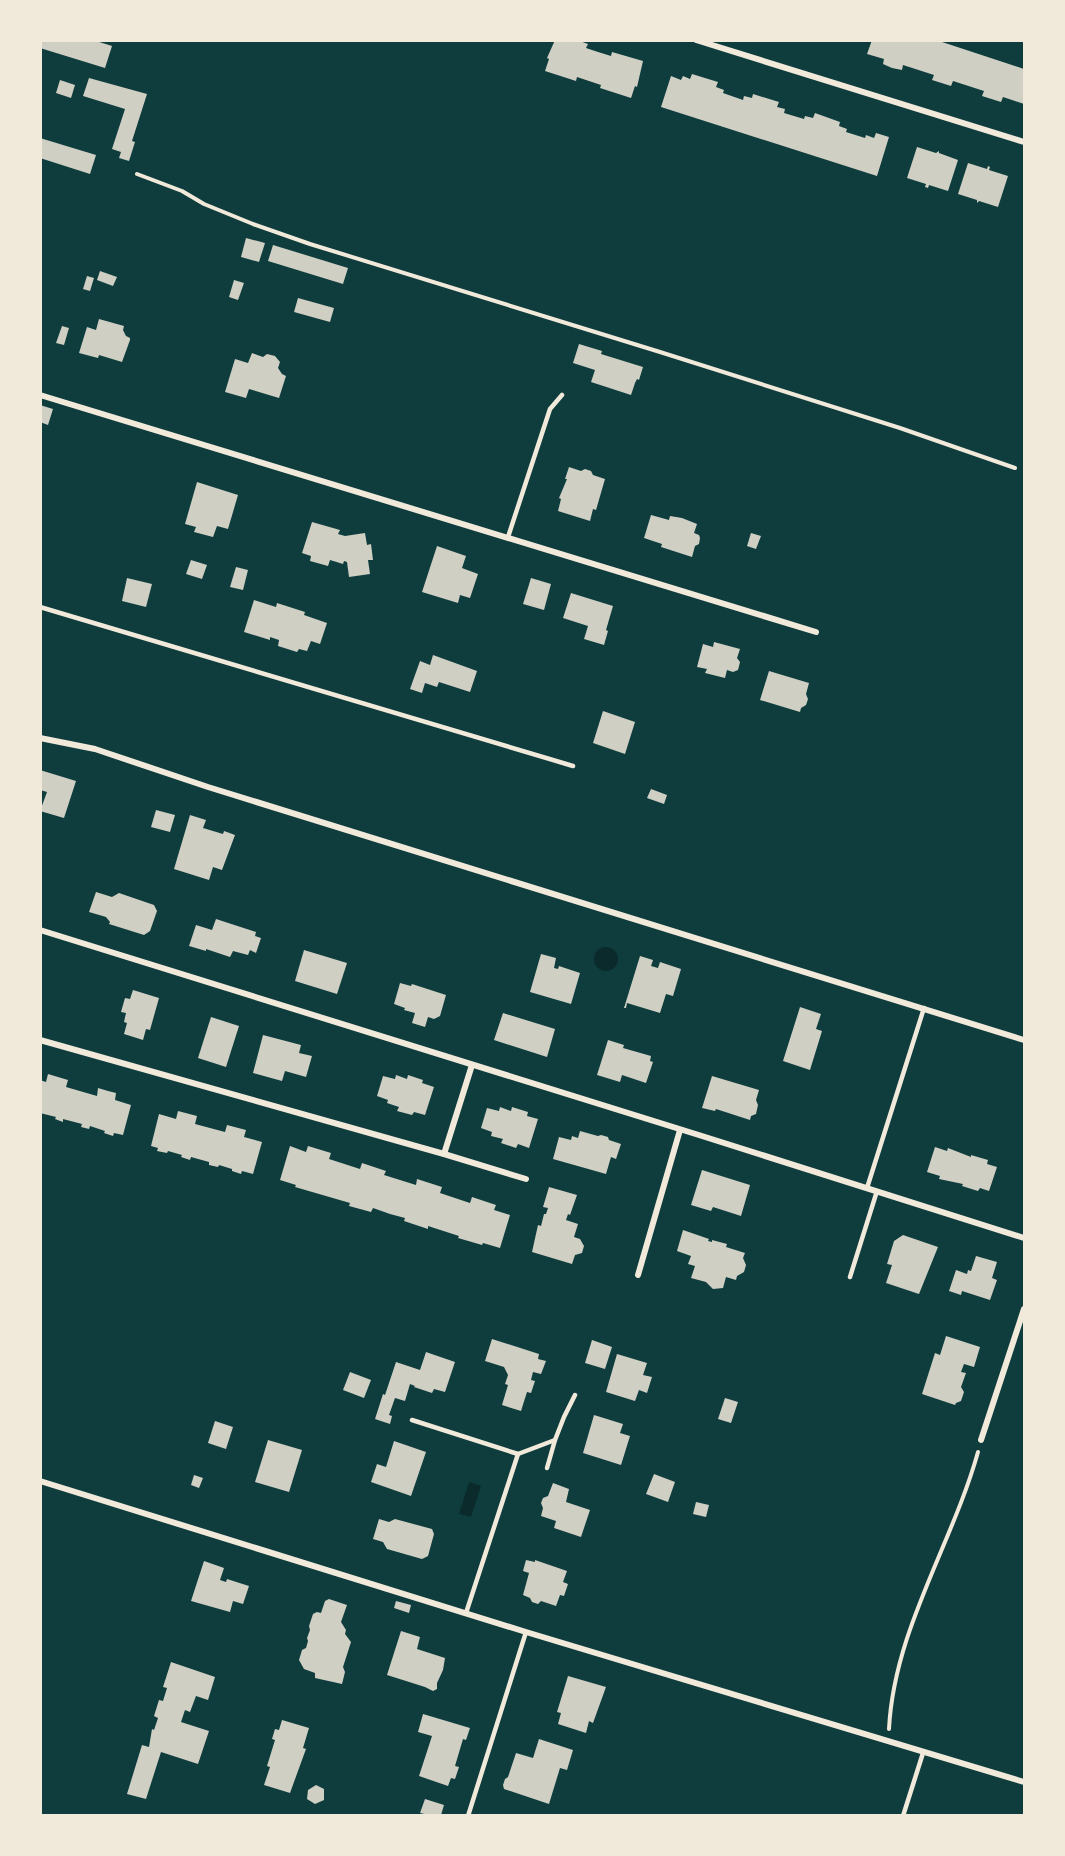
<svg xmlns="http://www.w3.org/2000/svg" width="1065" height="1856" font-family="'Space Grotesk',sans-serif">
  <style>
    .water { fill: #0a2a2b }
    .building { fill: #cfcfc3 }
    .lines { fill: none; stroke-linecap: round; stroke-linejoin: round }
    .path { stroke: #f1e9da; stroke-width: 4 }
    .service { stroke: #f1e9da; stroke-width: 4.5 }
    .minor { stroke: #f1e9da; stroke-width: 6 }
  </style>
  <rect width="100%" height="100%" fill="#0f3d3e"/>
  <!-- water -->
  <g class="water">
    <circle cx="606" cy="959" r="12"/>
    <polygon points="469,1482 481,1486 471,1517 459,1514"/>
  </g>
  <!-- building -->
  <g class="building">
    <polygon points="40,40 93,40 112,46 105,68 40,48"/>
    <polygon points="555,40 577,40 588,44 586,48 598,52 611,56 612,52 643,61 637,87 635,86 631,98 600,88 601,85 577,77 576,81 545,71 549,59 547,58"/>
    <polygon points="872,40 936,40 1024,69 1024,104 1003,97 1001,102 982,96 984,91 953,81 951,86 932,80 934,75 903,65 902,70 892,68 883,64 884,59 867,54"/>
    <polygon points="692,74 718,82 716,87 724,90 723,93 743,100 744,96 752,98 753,94 779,102 777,107 785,109 784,113 804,119 805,116 813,118 815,113 840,122 839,126 847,129 846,132 865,138 866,135 874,138 876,133 889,137 877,176 661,107 671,76 681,80 683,76 690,79"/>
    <polygon points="89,78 147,94 132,141 135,142 129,161 119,158 121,152 112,149 125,109 83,96"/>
    <polygon points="60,80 75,85 71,98 56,93"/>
    <polygon points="40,138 96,155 90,174 40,158"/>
    <polygon points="917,147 936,153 939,151 939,153 958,160 948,191 929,185 928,188 925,187 926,184 907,178"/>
    <polygon points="968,163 987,169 988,166 990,167 989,170 1008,176 998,207 979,201 977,203 977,200 958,194"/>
    <polygon points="246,238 265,243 259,262 241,257"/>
    <polygon points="273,245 348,268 343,284 268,261"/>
    <polygon points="100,271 117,277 113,286 97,280"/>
    <polygon points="87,276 94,278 90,291 83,289"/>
    <polygon points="234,280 244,283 238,300 229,297"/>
    <polygon points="298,298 334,308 330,322 294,312"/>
    <polygon points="99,319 124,326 123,330 126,336 130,338 130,340 122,362 99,355 98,358 79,353 87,327 96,330"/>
    <polygon points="62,326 69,328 64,345 56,343"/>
    <polygon points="579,344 602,351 601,354 643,367 639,380 637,379 635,383 631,395 591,382 595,370 573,363"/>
    <polygon points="252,353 263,357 267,354 275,356 280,362 278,368 282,374 286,376 279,398 249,389 246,398 225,392 235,359 248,363"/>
    <polygon points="40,405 53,409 48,425 40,422"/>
    <polygon points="569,467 581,471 585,469 591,471 593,475 605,479 596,510 593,509 590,521 558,511 561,499 559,498 567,479 565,479"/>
    <polygon points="197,482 238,495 228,529 217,526 213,537 194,532 196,527 185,524"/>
    <polygon points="651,515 669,520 670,516 682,518 697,524 694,533 699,535 700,538 699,544 695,546 692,557 661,547 662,544 644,538"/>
    <polygon points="312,522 340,530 338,534 345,536 365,533 367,545 371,544 373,560 368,560 370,574 349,577 347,562 344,561 343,564 330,560 328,566 310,561 311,556 302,553"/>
    <polygon points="751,533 761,536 756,549 747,546"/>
    <polygon points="437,546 466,556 462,568 478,574 470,598 460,595 458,603 422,592"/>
    <polygon points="191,560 207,565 202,579 186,574"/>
    <polygon points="236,567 248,570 243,590 230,587"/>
    <polygon points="127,578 152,584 146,607 122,601"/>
    <polygon points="531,578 551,584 544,610 523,604"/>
    <polygon points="571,593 613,606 606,630 608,631 604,645 584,639 588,626 563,618"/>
    <polygon points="254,600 276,607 277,603 305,612 304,615 327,623 320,644 311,641 307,651 299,649 297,652 278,646 279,640 270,637 270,640 244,632"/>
    <polygon points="714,642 740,649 737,658 740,662 738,670 733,672 727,670 725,678 705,673 707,669 697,667 703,644 713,647"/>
    <polygon points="433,655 477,671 470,692 439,682 437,687 425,683 422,693 410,689 420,661 430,665"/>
    <polygon points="769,671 809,683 806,694 808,699 806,705 801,708 800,712 760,700"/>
    <polygon points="603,711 635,722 625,754 593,743"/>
    <polygon points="40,770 76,781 64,818 40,811 47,792 40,790"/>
    <polygon points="651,789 667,795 664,804 647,798"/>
    <polygon points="156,810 175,815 170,832 151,827"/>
    <polygon points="190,815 206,820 203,828 223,834 224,831 235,835 222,870 213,867 209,880 174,869"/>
    <polygon points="96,892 112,897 119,893 154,905 157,911 150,931 144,935 109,924 110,922 106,917 89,912"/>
    <polygon points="216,919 256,932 255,936 261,938 256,953 250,950 248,955 233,951 230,957 206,949 206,951 189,946 196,925 212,930"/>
    <polygon points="304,950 347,963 337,994 295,981"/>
    <polygon points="541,954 556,958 554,968 558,969 559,966 580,973 571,1004 530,992"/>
    <polygon points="640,956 653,960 651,966 658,968 660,962 681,969 673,996 666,994 660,1013 627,1003 626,1008 624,1008"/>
    <polygon points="400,983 411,986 412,984 446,995 440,1016 434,1019 428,1017 425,1027 412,1023 415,1013 404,1010 405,1008 394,1004"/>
    <polygon points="133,990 159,998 150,1030 146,1029 143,1040 124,1034 127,1023 124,1022 126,1013 121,1012 125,998 130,999"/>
    <polygon points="800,1007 821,1014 816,1029 822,1031 810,1070 783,1061"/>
    <polygon points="503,1013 555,1029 547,1057 494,1040"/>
    <polygon points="211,1017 239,1026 226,1067 198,1058"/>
    <polygon points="263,1035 301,1045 299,1053 312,1056 306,1077 285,1071 282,1081 253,1073"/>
    <polygon points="608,1040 624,1045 623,1048 651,1056 650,1061 653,1062 646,1083 622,1075 620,1082 597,1075"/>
    <polygon points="48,1074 68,1080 66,1087 97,1096 98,1088 108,1091 116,1093 115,1100 131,1105 123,1135 114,1133 113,1136 104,1133 105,1131 90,1126 89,1129 81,1127 82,1124 63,1119 63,1122 55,1119 56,1117 40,1113 40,1080 46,1082"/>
    <polygon points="396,1075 407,1079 408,1075 423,1080 422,1083 434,1087 425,1115 414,1112 412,1115 397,1111 399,1107 387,1103 388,1100 377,1096 383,1076 395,1079"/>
    <polygon points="712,1076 759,1090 756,1100 758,1105 756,1114 751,1116 750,1120 716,1109 715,1111 702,1108"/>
    <polygon points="500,1107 511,1111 512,1107 528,1112 527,1116 538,1119 529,1148 518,1144 516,1148 501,1143 503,1139 491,1136 492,1132 481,1128 487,1108 499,1111"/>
    <polygon points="178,1111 197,1116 195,1124 225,1132 227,1125 246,1130 244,1137 262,1142 253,1174 242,1171 241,1174 232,1171 232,1169 219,1165 218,1167 209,1165 209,1162 191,1157 190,1160 181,1157 182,1155 168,1151 167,1153 157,1151 158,1148 151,1146 159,1114 176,1119"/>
    <polygon points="580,1131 598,1136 601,1135 608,1137 609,1140 621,1144 616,1159 611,1157 606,1174 553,1159 559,1137 571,1140 572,1136 578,1138"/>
    <polygon points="290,1146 306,1152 308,1146 331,1153 329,1159 360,1169 362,1163 386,1171 384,1175 416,1185 417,1179 442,1187 440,1193 470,1203 472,1197 496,1205 494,1210 510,1215 500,1248 483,1243 482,1245 458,1238 459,1236 428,1226 428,1229 404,1221 405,1218 390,1214 373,1208 371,1212 349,1206 350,1203 295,1187 296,1185 280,1180"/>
    <polygon points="935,1147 947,1151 948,1148 971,1157 971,1155 988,1160 987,1164 997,1167 989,1191 980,1188 978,1191 962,1186 963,1184 939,1179 940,1176 927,1172"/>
    <polygon points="702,1170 750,1185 741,1216 713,1207 711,1211 691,1205"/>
    <polygon points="549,1187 577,1195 570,1215 568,1214 566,1220 578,1224 574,1237 580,1239 584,1246 582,1253 575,1255 572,1264 532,1252 538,1225 541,1226 544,1214 546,1214 548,1208 543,1207"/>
    <polygon points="683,1230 709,1239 708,1241 712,1242 712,1240 727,1244 726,1247 745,1253 743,1258 746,1265 744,1272 737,1276 736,1280 726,1277 723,1288 713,1289 706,1282 691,1278 695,1266 688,1264 691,1256 677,1251"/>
    <polygon points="903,1235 938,1247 919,1294 886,1283 892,1265 887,1264 894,1241"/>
    <polygon points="976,1256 997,1262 992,1278 997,1280 990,1300 962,1291 961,1295 949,1291 956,1270 967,1274 968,1270 971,1271"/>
    <polygon points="946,1336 980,1347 974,1367 964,1364 961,1372 966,1373 961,1387 964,1392 961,1401 956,1403 955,1405 922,1394 935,1353 940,1355"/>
    <polygon points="492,1339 539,1354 538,1359 546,1361 541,1374 533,1372 531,1380 535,1381 531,1393 527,1392 521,1411 502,1405 508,1385 505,1384 508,1375 504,1367 485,1361"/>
    <polygon points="592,1340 612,1347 605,1369 585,1363"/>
    <polygon points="426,1352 455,1362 445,1392 434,1389 432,1393 414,1387 415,1386 410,1384 405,1401 395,1398 389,1415 392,1416 390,1424 375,1419 383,1394 385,1395 396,1362 420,1370"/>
    <polygon points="617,1354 647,1363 643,1375 652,1377 647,1393 639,1390 635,1401 606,1392"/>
    <polygon points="350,1372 371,1380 364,1398 343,1390"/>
    <polygon points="725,1398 738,1402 731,1423 718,1419"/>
    <polygon points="594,1415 623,1424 620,1433 630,1436 621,1465 583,1453"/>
    <polygon points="215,1421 233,1427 226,1449 208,1443"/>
    <polygon points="268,1440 302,1450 289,1492 255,1482"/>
    <polygon points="394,1441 426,1452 411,1496 371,1482 377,1464 386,1467"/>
    <polygon points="654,1474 675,1482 668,1502 646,1494"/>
    <polygon points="194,1475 203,1478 199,1488 191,1485"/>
    <polygon points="553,1483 569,1489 566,1502 590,1510 581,1537 554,1528 556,1521 541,1516 543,1508 541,1503 543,1498 548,1496"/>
    <polygon points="696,1502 709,1505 706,1517 693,1514"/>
    <polygon points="379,1519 389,1522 395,1519 432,1529 434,1534 428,1556 422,1559 387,1549 383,1542 373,1539"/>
    <polygon points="526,1560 535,1562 535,1560 567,1571 563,1582 568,1584 564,1596 560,1595 556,1606 541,1601 538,1604 532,1602 530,1598 523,1595 529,1573 523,1571"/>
    <polygon points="204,1561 224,1568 220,1580 226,1582 227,1579 249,1586 243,1604 233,1601 230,1612 191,1601"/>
    <polygon points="329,1599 347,1605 341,1622 346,1630 345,1634 351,1642 343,1667 345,1672 342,1684 315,1678 315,1673 304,1669 299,1660 302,1650 306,1648 308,1641 307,1638 310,1630 309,1626 313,1614 317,1612 321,1613 325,1601"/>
    <polygon points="396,1601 411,1605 409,1613 394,1608"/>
    <polygon points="401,1631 420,1637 417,1649 445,1658 443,1670 437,1683 437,1689 433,1691 425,1687 387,1675"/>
    <polygon points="171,1662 215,1677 208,1700 196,1696 190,1712 185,1710 181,1722 209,1731 198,1764 161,1752 146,1799 127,1794 142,1745 149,1747 152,1729 154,1730 158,1718 154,1716 159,1700 163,1701 167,1688 163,1687"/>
    <polygon points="568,1676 606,1687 593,1723 589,1721 586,1733 558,1724 561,1713 557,1712"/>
    <polygon points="423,1714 470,1728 466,1740 463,1739 455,1766 459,1767 455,1779 451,1778 448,1786 419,1776 432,1736 418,1732"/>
    <polygon points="282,1720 309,1728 303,1748 306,1749 290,1793 264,1785 270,1767 267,1766 275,1740 272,1739 275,1729 279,1730"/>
    <polygon points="539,1739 573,1750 567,1770 560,1768 549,1804 504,1789 503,1785 505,1779 508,1777 516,1753 533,1758"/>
    <polygon points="316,1785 324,1789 324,1800 315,1804 307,1799 308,1790"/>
    <polygon points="425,1799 444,1805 441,1815 429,1815 420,1813"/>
  </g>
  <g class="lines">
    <!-- path -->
    <g class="path">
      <polyline points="137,174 182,191 204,204 253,224 310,244 660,352 900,428 1015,468"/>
      <path d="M889,1729C894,1630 952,1545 978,1452"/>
    </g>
    <!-- service -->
    <g class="service">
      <polyline points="508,537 550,409 562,395"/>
      <polyline points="40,607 573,766"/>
      <polyline points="867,1188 924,1008"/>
      <polyline points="850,1277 877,1191"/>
      <polyline points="412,1420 518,1454 555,1440 564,1417 575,1395"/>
      <polyline points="547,1468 555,1440"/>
      <polyline points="466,1613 518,1454"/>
      <polyline points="468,1816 526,1632"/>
      <polyline points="903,1816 923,1753"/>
    </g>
    <!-- minor -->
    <g class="minor">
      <polyline points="696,40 1024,142"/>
      <polyline points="40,395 816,632"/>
      <polyline points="40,738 95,749 208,787 1024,1040"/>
      <polyline points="40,930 702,1136 1024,1238"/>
      <polyline points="40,1040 444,1154 526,1179"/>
      <polyline points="444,1154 472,1065"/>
      <polyline points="638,1275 680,1130"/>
      <polyline points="981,1440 1024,1309"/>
      <polyline points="40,1481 526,1632 1024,1782"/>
    </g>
  </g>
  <!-- border -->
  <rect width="1065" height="1856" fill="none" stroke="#f1e9da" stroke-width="84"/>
</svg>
